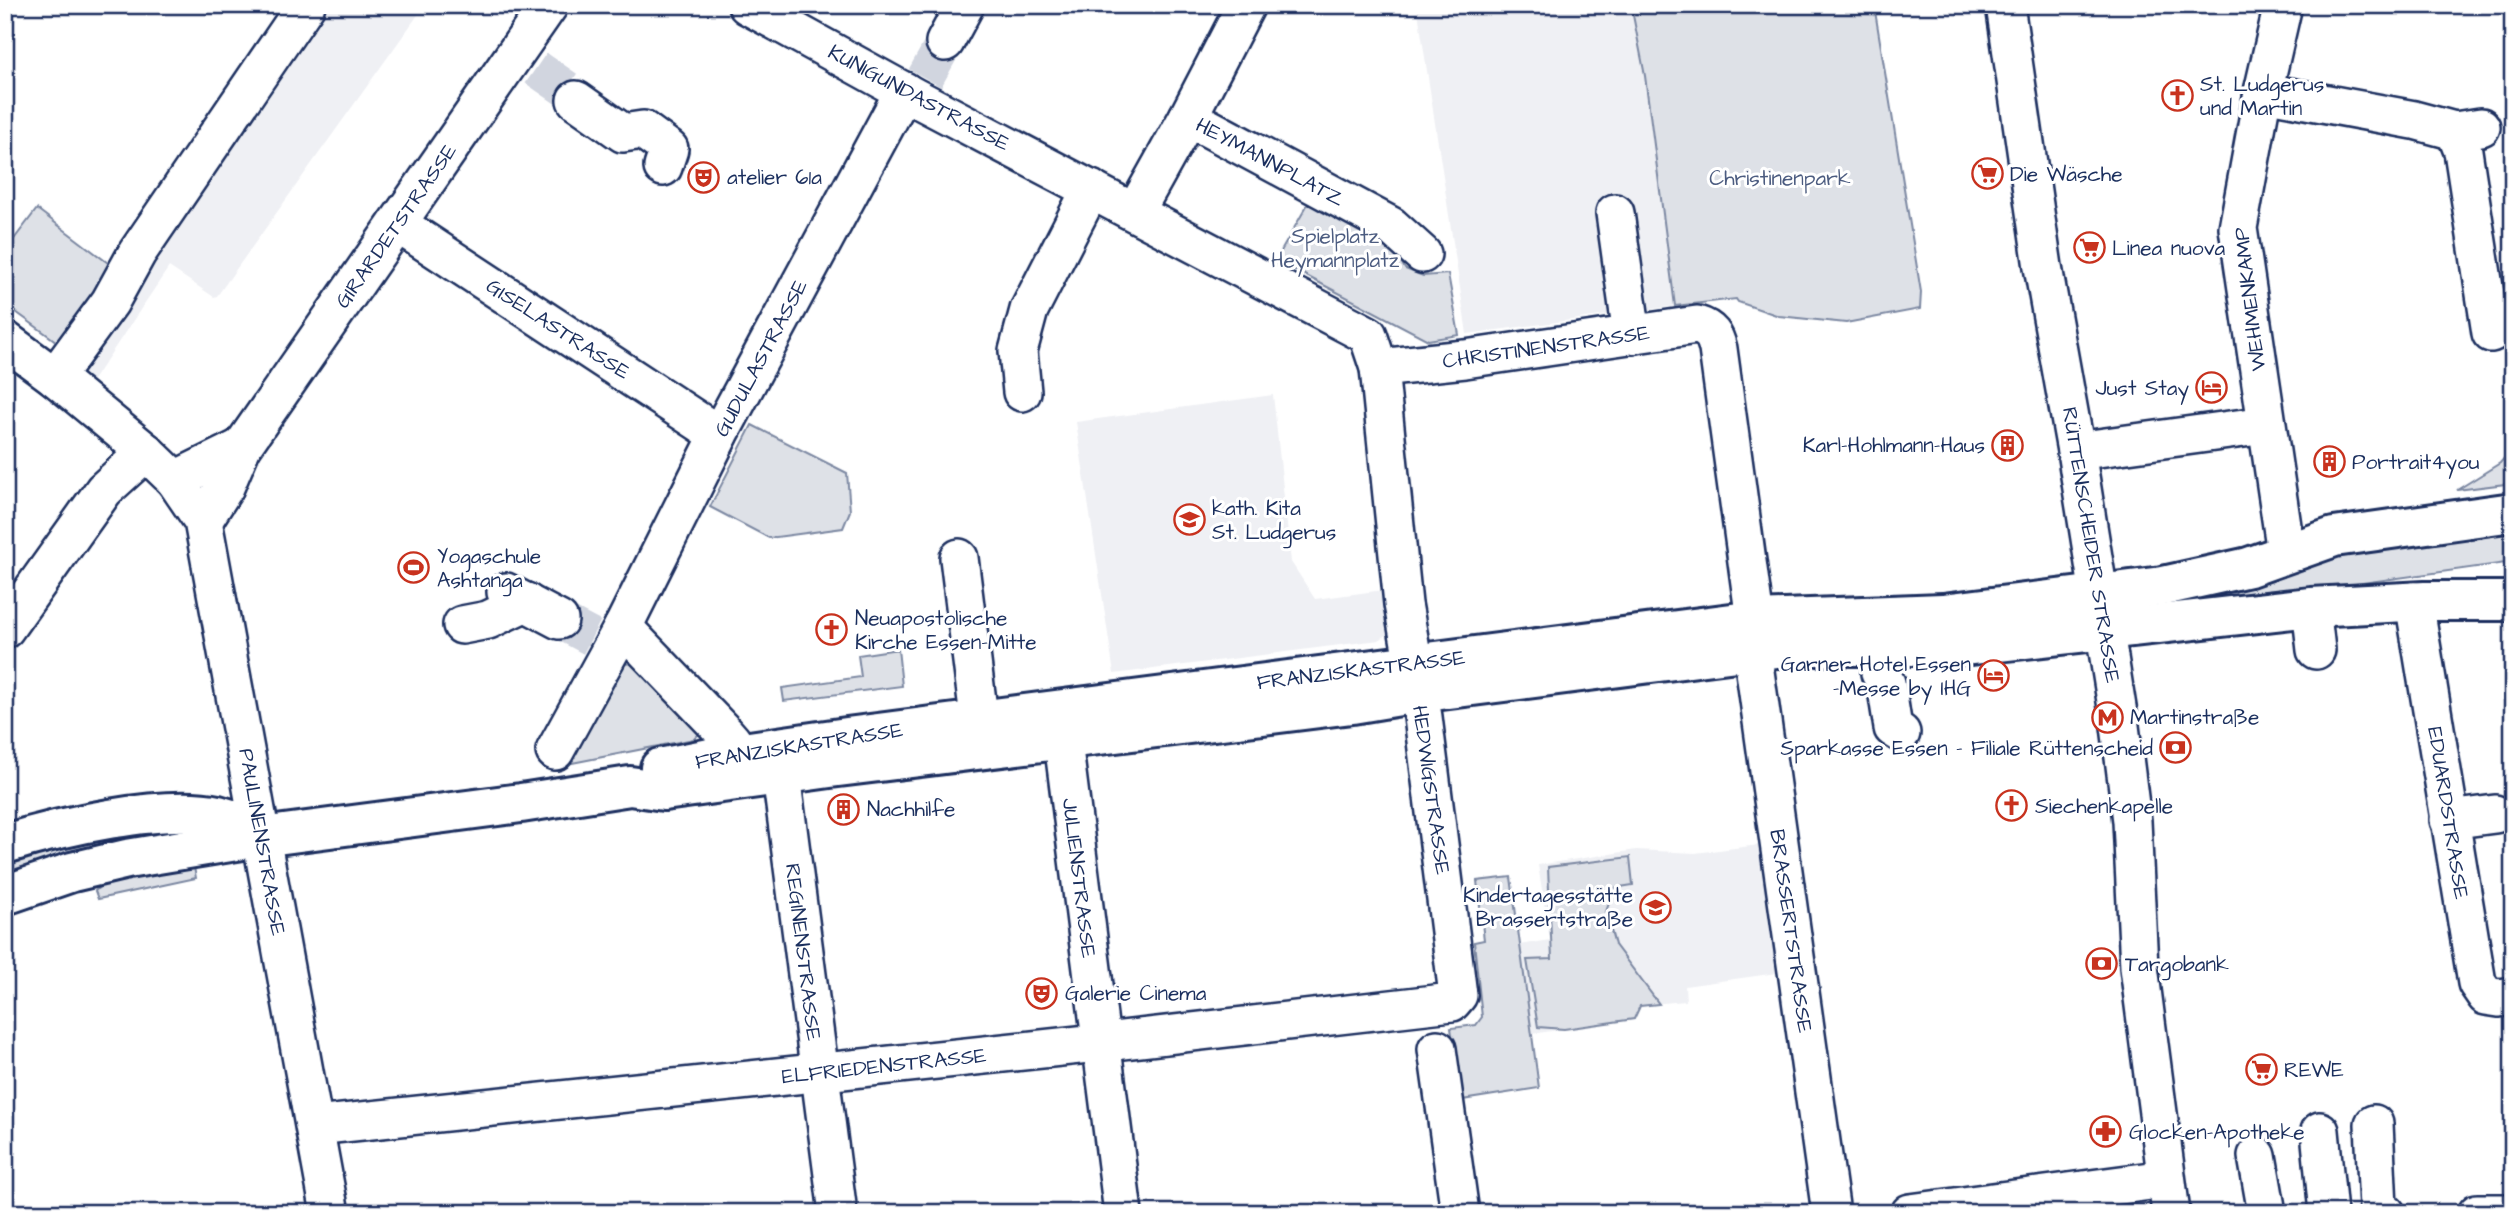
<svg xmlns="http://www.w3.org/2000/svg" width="2518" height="1218" font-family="'Architects Daughter',sans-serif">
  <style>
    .built { fill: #eff0f4 }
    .green { fill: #dee1e7; stroke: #7c88a2; stroke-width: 2 }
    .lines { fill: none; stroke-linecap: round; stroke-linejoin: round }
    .minor-tunnel { stroke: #d1d5df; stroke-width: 37; stroke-dasharray: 37 18; stroke-linecap: butt }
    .minor-casing { stroke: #1b2f5e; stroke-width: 42 }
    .major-casing { stroke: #1b2f5e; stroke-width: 44 }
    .minor { stroke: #fff; stroke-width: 37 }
    .major { stroke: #fff; stroke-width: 38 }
    .labels { text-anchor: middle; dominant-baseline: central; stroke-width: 6; stroke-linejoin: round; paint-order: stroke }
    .poi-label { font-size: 21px; fill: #1b2f5e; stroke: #fff; text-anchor: start }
    .street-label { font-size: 21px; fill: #1b2f5e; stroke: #fff }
    .park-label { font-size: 21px; fill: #4c5c80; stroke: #fff }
  </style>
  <rect width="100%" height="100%" fill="#fff"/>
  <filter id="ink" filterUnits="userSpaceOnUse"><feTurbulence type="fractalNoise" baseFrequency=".0143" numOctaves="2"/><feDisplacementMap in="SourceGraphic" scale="14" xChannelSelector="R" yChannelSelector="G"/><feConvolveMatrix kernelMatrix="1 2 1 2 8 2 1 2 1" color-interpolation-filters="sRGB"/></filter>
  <g filter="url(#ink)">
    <!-- built -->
    <g class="built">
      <polygon points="285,5 425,5 217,296 214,297 169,267 83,395 60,375"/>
      <polygon points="1417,5 1631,5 1644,76 1675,306 1467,334"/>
      <polygon points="1273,395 1291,562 1315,599 1384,590 1388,634 1379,640 1114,674 1076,422"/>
      <polygon points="1759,845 1777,973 1685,986 1686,1001 1640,1005 1634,1019 1531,1034 1520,945 1550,940 1538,865 1636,850 1695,853"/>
    </g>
    <!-- green -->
    <g class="green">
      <polygon points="1631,5 1874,5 1921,292 1920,309 1846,323 1779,316 1738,302 1736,299 1675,306 1645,76"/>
      <polygon points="1314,193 1386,233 1405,269 1423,276 1448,274 1459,335 1428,340 1276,260"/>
      <polygon points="37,209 112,266 60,344 5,304 5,251"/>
      <polygon points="752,425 847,473 850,511 843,528 769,538 710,507"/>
      <polygon points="2513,448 2513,483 2457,490 2500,463"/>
      <polygon points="2513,525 2513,562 2155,612 2154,605 2234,592 2278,578 2336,546"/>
      <polygon points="898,649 902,686 784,701 782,688 861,677 858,655"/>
      <polygon points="634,663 700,733 694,739 562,765 543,766 540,758 624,664"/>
      <polygon points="189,827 191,836 5,881 5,860 100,835"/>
      <polygon points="1630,857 1633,885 1614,888 1606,912 1615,945 1659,1004 1640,1006 1634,1019 1564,1029 1538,1027 1527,960 1552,959 1548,867"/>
      <polygon points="194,867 196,878 98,899 95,891 105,882"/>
      <polygon points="1511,877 1539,1088 1462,1100 1451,1028 1476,1025 1482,1017 1474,942 1484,940 1477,881"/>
    </g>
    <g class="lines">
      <!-- minor-tunnel -->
      <g class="minor-tunnel">
        <polyline points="536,68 568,90"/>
        <polyline points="925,78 945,42"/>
        <polyline points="559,620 595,639"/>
      </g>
      <defs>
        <g id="minor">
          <polyline points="2005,5 2043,267 2076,451 2120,726 2132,821 2139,967 2171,1213"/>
          <polyline points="2283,5 2263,92 2238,228 2286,553"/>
          <polyline points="945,42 965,5"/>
          <polyline points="2263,92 2414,120 2455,131 2481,127"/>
          <polyline points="576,100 623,133 643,130 669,149 663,167"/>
          <polyline points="1188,117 1391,226 1422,254"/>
          <polyline points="2455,131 2463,151 2491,333"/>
          <polyline points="1135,212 1188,117 1246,5"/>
          <polyline points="1615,213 1632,335"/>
          <polyline points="398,224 719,435"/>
          <polyline points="5,340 55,377 146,452 175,480 203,521 330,1213"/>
          <path d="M1379,368L1465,359L1697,325C1711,329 1715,336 1718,349L1755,620"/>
          <polyline points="55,377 110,302 137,253 306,5"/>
          <polyline points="1022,392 1018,351 1029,310 1091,189"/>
          <polyline points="2076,451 2266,425"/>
          <polyline points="175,480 242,447"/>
          <polyline points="203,521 225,487 242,447 549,5"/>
          <polyline points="959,558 983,749"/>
          <polyline points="506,592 559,620"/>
          <polyline points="2414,601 2477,983 2486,996 2499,998 2513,996"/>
          <polyline points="2311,607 2316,650"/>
          <polyline points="462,625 488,620 526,602"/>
          <polyline points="623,627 725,733 732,741 736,753 781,775 838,1213"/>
          <polyline points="5,629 104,490 146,452"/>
          <polyline points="1752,650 1831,1213"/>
          <polyline points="1880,673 1886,683 1893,728 1901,733"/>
          <polyline points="1059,710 1123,1213"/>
          <polyline points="555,751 623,627 719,435 904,91"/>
          <polyline points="2449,820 2495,814"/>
          <polyline points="1437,1049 1460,1213"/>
          <polyline points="2374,1124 2378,1207 2386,1213"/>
          <polyline points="315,1126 1079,1045 1452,1002 1458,995 1423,717 1403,604 1379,368 1368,335 914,97 747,5"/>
          <polyline points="2320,1131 2328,1213"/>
          <polyline points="2257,1156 2267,1213"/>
          <polyline points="1910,1213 2166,1179"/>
          <polyline points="2477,1213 2504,1213"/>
        </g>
        <g id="major">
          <polyline points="660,768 736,753 847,737 1755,620 1943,613 2163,586 2249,567 2334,537 2513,512"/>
          <path d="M5,844C58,827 164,803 218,815C234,819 248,827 261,837"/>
          <polyline points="5,895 72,872 127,859 261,837 521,803 630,786 664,791 830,768 1352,704 1418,693 1752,650 1805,646 1962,646 2311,607 2425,601 2513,601"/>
        </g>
      </defs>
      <!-- minor casing -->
      <use href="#minor" class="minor-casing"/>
      <!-- major casing -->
      <use href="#major" class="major-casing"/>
      <!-- minor -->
      <use href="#minor" class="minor"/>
      <!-- major -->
      <use href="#major" class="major"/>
    </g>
  </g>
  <!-- icons -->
  <defs>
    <symbol id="church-ring" viewBox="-11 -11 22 22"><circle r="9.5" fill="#fff" stroke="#c8321e" stroke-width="1.5"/><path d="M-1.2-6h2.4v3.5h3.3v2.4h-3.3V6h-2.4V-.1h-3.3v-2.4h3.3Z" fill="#c8321e"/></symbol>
    <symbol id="supermarket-ring" viewBox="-11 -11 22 22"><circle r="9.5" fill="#fff" stroke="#c8321e" stroke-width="1.5"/><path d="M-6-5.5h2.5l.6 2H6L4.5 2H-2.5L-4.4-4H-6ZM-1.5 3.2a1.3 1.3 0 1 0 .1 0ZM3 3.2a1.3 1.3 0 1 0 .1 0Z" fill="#c8321e"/></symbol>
    <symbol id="theatre-ring" viewBox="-11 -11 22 22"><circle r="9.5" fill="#fff" stroke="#c8321e" stroke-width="1.5"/><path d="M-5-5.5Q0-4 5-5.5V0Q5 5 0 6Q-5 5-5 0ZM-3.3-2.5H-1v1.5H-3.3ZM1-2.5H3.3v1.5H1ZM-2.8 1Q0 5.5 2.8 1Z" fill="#c8321e"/></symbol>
    <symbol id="hotel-ring" viewBox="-11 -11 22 22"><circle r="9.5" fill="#fff" stroke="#c8321e" stroke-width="1.5"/><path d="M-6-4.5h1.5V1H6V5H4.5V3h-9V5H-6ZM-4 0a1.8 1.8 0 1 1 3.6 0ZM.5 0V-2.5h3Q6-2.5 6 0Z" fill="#c8321e"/></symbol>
    <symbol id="building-ring" viewBox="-11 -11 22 22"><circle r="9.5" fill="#fff" stroke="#c8321e" stroke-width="1.5"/><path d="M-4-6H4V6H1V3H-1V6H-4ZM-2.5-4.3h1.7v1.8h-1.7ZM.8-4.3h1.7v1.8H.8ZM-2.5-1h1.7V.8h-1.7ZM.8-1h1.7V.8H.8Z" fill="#c8321e"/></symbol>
    <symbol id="school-ring" viewBox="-11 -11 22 22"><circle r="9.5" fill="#fff" stroke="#c8321e" stroke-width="1.5"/><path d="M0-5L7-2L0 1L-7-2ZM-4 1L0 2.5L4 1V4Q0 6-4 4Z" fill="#c8321e"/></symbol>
    <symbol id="stadium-ring" viewBox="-11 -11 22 22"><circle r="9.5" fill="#fff" stroke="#c8321e" stroke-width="1.5"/><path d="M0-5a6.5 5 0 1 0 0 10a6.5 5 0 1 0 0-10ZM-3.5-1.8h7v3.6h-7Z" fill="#c8321e"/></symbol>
    <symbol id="metro-ring" viewBox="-11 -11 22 22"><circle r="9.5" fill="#fff" stroke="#c8321e" stroke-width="1.5"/><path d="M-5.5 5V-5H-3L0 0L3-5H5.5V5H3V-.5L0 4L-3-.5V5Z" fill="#c8321e"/></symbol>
    <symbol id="bank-ring" viewBox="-11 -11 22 22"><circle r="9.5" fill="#fff" stroke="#c8321e" stroke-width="1.5"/><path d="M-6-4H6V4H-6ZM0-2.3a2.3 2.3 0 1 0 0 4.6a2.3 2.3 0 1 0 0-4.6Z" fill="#c8321e"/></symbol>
    <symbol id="pharmacy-ring" viewBox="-11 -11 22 22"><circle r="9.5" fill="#fff" stroke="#c8321e" stroke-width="1.5"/><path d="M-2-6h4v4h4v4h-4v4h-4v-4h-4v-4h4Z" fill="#c8321e"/></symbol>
  </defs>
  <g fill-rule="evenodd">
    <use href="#church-ring" x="2160" y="78" width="35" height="35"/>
    <use href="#supermarket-ring" x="1970" y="156" width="35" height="35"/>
    <use href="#theatre-ring" x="686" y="160" width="35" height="35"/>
    <use href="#supermarket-ring" x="2072" y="230" width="35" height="35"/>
    <use href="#hotel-ring" x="2194" y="370" width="35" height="35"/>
    <use href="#building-ring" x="1990" y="428" width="35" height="35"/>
    <use href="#building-ring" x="2312" y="444" width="35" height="35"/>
    <use href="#school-ring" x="1172" y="502" width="35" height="35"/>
    <use href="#stadium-ring" x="396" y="550" width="35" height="35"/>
    <use href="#church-ring" x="814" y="612" width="35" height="35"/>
    <use href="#hotel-ring" x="1976" y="658" width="35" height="35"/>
    <use href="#metro-ring" x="2090" y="700" width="35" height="35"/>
    <use href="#bank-ring" x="2158" y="730" width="35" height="35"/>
    <use href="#church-ring" x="1994" y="788" width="35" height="35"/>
    <use href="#building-ring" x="826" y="792" width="35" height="35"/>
    <use href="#school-ring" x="1638" y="890" width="35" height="35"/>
    <use href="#bank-ring" x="2084" y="946" width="35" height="35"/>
    <use href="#theatre-ring" x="1024" y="976" width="35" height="35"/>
    <use href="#supermarket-ring" x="2244" y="1052" width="35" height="35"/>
    <use href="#pharmacy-ring" x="2088" y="1114" width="35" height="35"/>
  </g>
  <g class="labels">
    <!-- poi labels -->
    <g class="poi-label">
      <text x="2200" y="84">St. Ludgerus<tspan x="2200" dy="24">und Martin</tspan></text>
      <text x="2010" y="174">Die Wäsche</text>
      <text x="727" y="177">atelier 61a</text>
      <text x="2112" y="248">Linea nuova</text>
      <text x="2189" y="388" text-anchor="end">Just Stay</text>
      <text x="1985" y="445" text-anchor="end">Karl-Hohlmann-Haus</text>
      <text x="2352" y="462">Portrait4you</text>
      <text x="1212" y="508">kath. Kita<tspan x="1212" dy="24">St. Ludgerus</tspan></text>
      <text x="437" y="556">Yogaschule<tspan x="437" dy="24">Ashtanga</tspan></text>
      <text x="855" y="618">Neuapostolische<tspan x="855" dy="24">Kirche Essen-Mitte</tspan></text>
      <text x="1971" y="664" text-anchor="end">Garner Hotel Essen<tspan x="1971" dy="24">-Messe by IHG</tspan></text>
      <text x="2130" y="717">Martinstraße</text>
      <text x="2153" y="748" text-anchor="end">Sparkasse Essen - Filiale Rüttenscheid</text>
      <text x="2035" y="806">Siechenkapelle</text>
      <text x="867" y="809">Nachhilfe</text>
      <text x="1633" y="895" text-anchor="end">Kindertagesstätte<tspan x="1633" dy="24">Brassertstraße</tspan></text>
      <text x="2125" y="964">Targobank</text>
      <text x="1065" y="993">Galerie Cinema</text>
      <text x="2284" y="1070">REWE</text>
      <text x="2129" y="1132">Glocken-Apotheke</text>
    </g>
    <!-- street labels -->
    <g class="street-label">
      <text transform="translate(919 98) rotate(28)">KUNIGUNDASTRASSE</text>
      <text transform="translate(1270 162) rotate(28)">HEYMANNPLATZ</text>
      <text transform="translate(396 226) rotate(-55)">GIRARDETSTRASSE</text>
      <text transform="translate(2250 299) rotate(-97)">WEHMENKAMP</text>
      <text transform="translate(558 329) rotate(33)">GISELASTRASSE</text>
      <text transform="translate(1546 347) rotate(-8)">CHRISTINENSTRASSE</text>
      <text transform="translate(761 358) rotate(-62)">GUDULASTRASSE</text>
      <text transform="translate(2091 545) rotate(81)">RÜTTENSCHEIDER STRASSE</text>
      <text transform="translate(1361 670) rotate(-7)">FRANZISKASTRASSE</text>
      <text transform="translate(799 746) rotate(-9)">FRANZISKASTRASSE</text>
      <text transform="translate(1431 790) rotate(82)">HEDWIGSTRASSE</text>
      <text transform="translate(2448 813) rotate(81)">EDUARDSTRASSE</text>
      <text transform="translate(262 842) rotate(80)">PAULINENSTRASSE</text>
      <text transform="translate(1079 878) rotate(83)">JULIENSTRASSE</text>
      <text transform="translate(1791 931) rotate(82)">BRASSERTSTRASSE</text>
      <text transform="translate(803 952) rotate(83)">REGINENSTRASSE</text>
      <text transform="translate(884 1066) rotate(-6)">ELFRIEDENSTRASSE</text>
    </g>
    <!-- park labels -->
    <g class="park-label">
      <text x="1780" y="178">Christinenpark</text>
      <text x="1335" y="236">Spielplatz<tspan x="1335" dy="24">Heymannplatz</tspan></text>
    </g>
  </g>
  <!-- margin -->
  <rect width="2518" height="1218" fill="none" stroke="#fff" stroke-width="28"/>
  <rect x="14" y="14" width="2490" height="1190" fill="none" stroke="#1b2f5e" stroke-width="2.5" filter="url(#ink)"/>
</svg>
